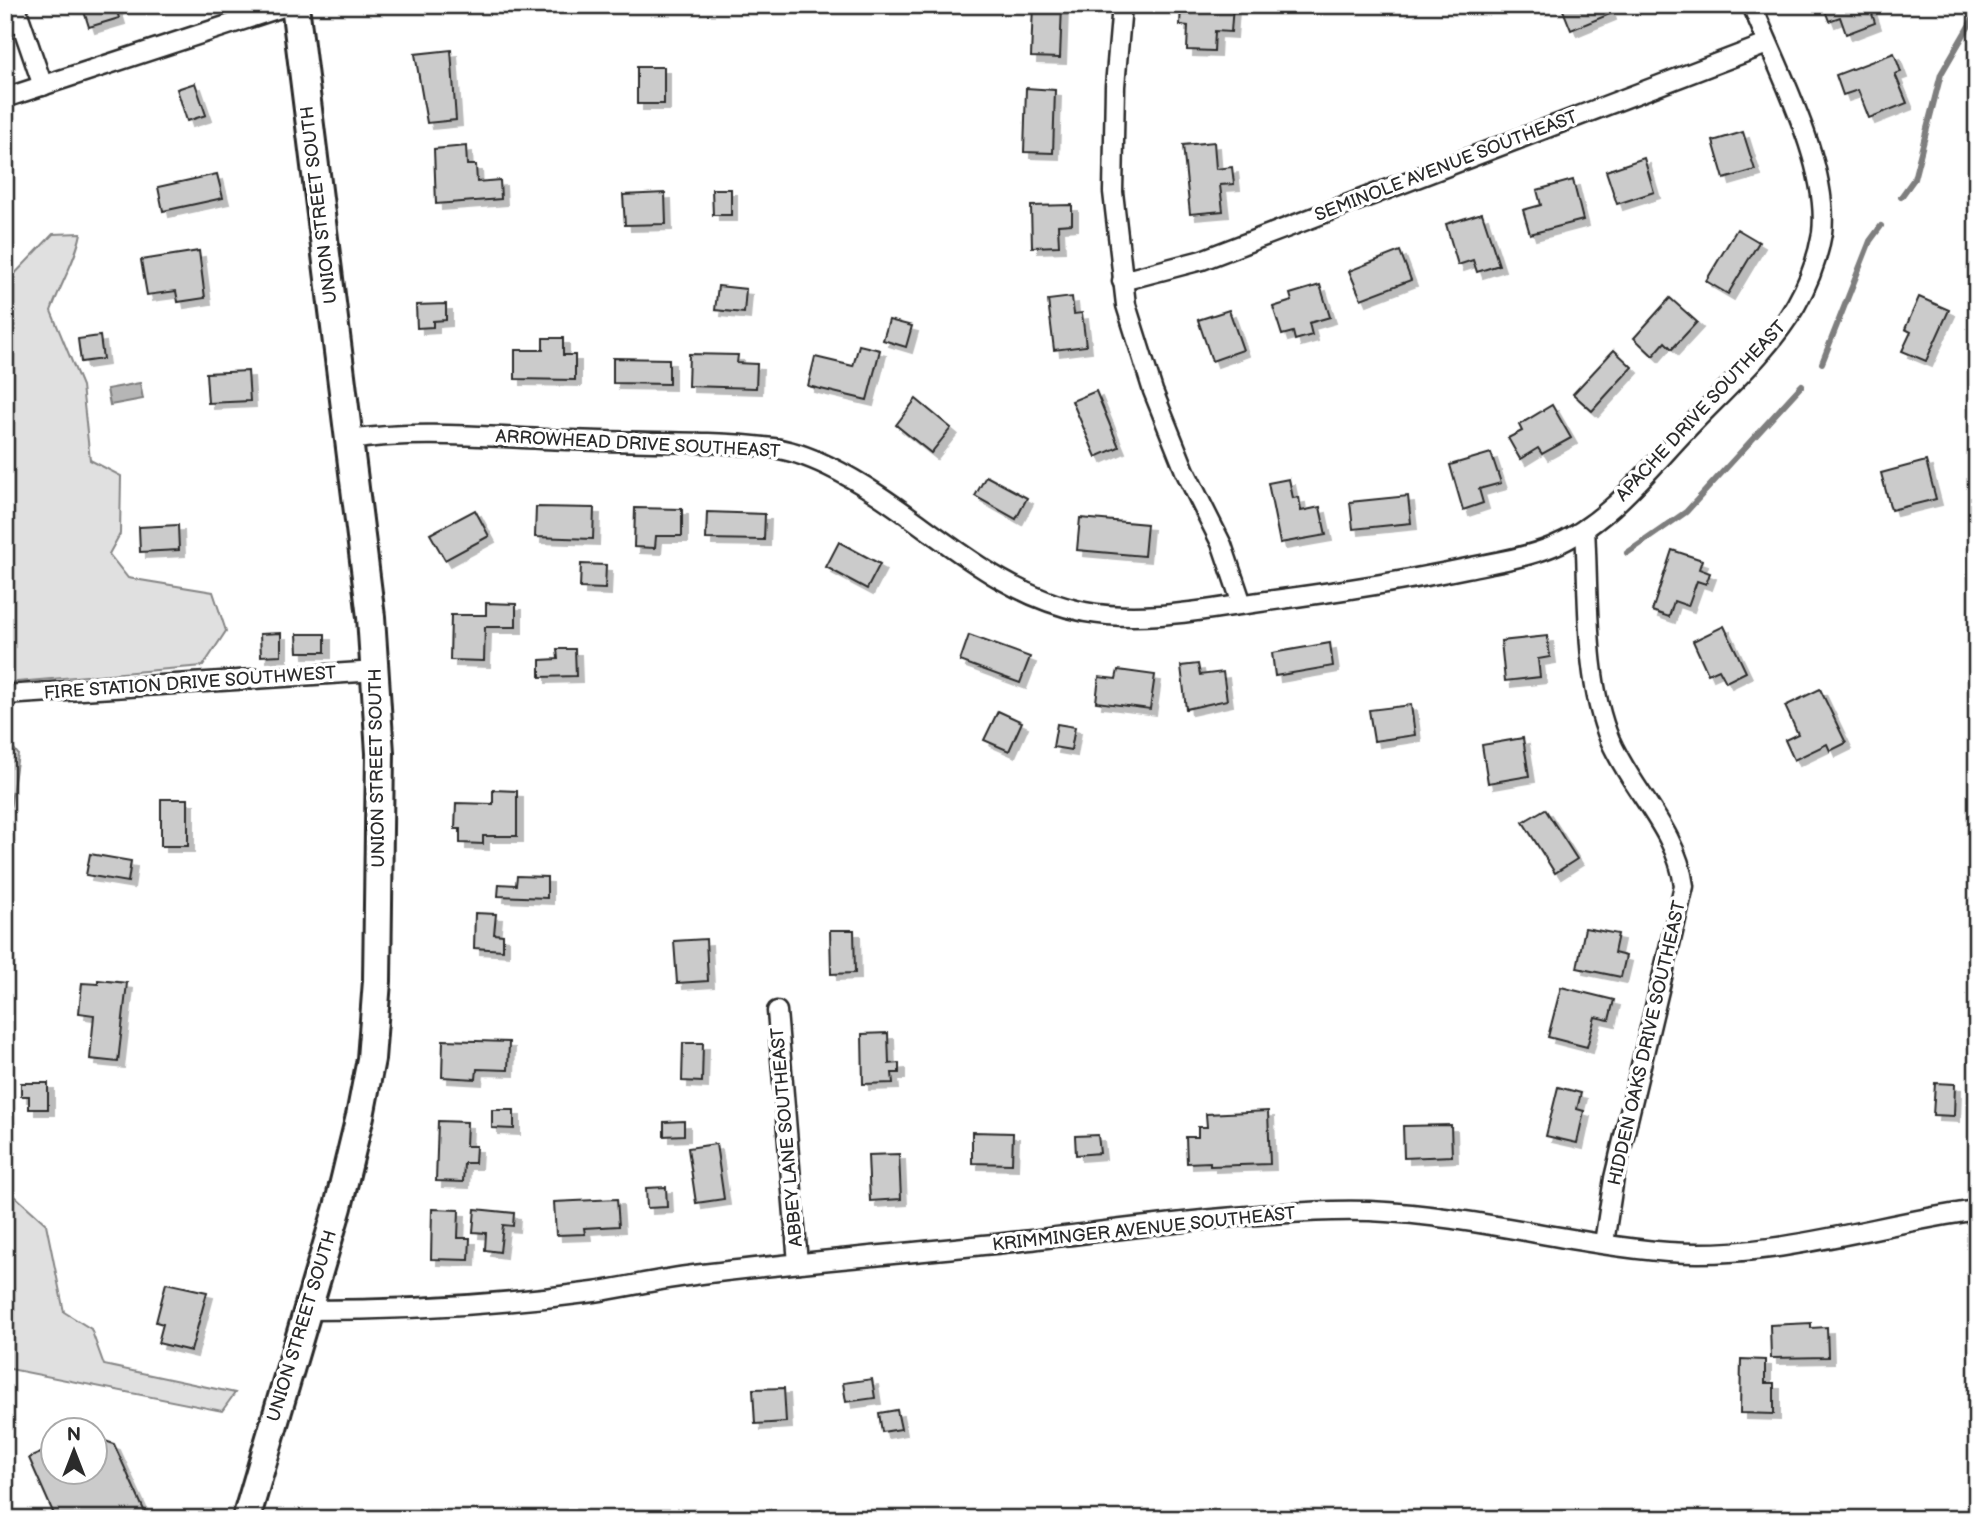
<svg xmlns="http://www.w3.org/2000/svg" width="1982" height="1524" font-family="'Balsamiq Sans',sans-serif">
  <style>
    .green { fill: #e0e0e0; stroke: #868686; stroke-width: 2 }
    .water { fill: #b6b6b6; stroke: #7e7e7e; stroke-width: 2 }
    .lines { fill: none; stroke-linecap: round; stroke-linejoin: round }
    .stream { stroke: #7e7e7e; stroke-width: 6 }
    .building { fill: #cbcbcb; stroke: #2b2b2b; stroke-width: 2; filter: url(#shadow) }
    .street-casing { stroke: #2b2b2b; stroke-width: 23 }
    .primary-casing { stroke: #2b2b2b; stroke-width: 32 }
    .street { stroke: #fff; stroke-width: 18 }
    .primary { stroke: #fff; stroke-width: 26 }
    .labels { text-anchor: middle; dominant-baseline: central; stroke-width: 7; stroke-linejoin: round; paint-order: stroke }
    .street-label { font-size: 18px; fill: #2b2b2b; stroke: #fff }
  </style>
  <defs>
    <filter id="shadow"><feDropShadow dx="6" dy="6" stdDeviation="0" flood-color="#0004"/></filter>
  </defs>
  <rect width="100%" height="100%" fill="#fff"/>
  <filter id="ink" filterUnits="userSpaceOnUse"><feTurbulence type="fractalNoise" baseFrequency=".0143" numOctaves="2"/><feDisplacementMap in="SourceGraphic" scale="14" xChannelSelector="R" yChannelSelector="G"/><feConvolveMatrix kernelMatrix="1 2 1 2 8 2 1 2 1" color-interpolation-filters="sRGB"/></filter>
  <g filter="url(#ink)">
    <!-- green -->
    <g class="green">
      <path d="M81,233C76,260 60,285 51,311L82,386L90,460L121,476L120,534L109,554L128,578L213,592L226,631L203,666L5,683V284L53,234Z"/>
      <polygon points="5,738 18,754 5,844"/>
      <polygon points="5,1187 46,1224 64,1312 91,1329 104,1365 235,1393 222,1411 5,1368"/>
    </g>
    <!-- water -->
    <polygon class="water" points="140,383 143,399 110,405 107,389"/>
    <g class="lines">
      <!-- stream -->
      <g class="stream">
        <polyline points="1901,197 1914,179 1941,74 1977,12"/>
        <polyline points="1822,363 1870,241 1881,226"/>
        <polyline points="1627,553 1686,512 1802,385"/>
      </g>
    </g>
    <!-- building -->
    <g class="building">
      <polygon points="82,5 115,5 119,18 89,27"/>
      <polygon points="1033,5 1062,5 1060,58 1031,57"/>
      <polygon points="1181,5 1233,5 1231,32 1215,31 1214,51 1187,50 1188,26 1180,25"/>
      <polygon points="1561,5 1607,5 1610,14 1571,30"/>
      <polygon points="1823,5 1869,5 1875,23 1846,34 1840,17 1829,21"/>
      <polygon points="451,50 456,120 427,123 415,54"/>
      <polygon points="1894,53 1901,72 1895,74 1907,103 1869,118 1858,90 1843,95 1836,75"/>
      <rect x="637" y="67" width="27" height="37"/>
      <polygon points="195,83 206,115 187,121 177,89"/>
      <polygon points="1026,88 1055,90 1053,153 1024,152"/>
      <polygon points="1743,132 1755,170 1724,179 1713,141"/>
      <polygon points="1214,142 1216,169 1232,167 1234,184 1220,185 1223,211 1190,214 1183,145"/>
      <polygon points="466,146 467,165 476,165 477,182 500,180 501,199 436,204 434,149"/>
      <polygon points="1644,158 1654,192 1617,204 1606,171"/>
      <polygon points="217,174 223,198 163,211 158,187"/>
      <polygon points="1573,180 1583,220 1530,234 1523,210 1541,205 1537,190"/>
      <polygon points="712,189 731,189 731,215 713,215"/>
      <polygon points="665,193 666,224 625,225 623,195"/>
      <polygon points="1072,205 1072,224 1058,225 1059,246 1032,247 1031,206"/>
      <polygon points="1482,213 1499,265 1477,272 1473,260 1458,265 1446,224"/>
      <polygon points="1737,229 1759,242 1728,294 1706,281"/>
      <polygon points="199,251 205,298 178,302 176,291 147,295 141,260"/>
      <polygon points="1400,251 1411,280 1361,299 1349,271"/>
      <polygon points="1320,285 1330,317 1309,323 1312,335 1295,340 1293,332 1282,335 1273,307 1292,301 1290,294"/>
      <polygon points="718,286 746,289 744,313 715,310"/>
      <polygon points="1072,297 1074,314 1082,313 1086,346 1054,350 1048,300"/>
      <polygon points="1919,297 1949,310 1926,361 1902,351 1911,332 1905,329"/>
      <polygon points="1670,298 1697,322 1672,349 1665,342 1653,356 1634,338"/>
      <polygon points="446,304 446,320 433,321 433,327 417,328 416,305"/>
      <polygon points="1229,310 1243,350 1212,361 1198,320"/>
      <polygon points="889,320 912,326 906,347 883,340"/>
      <polygon points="100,336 103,359 81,362 78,339"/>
      <polygon points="543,338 563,338 563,355 575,355 575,380 515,379 515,350 543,350"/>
      <polygon points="859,345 880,350 867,400 808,386 815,357 853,366"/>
      <polygon points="1614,350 1632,367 1592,411 1573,394"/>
      <polygon points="689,354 738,355 737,363 757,364 756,388 688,386"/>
      <polygon points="613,358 669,359 669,384 613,383"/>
      <polygon points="248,371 250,401 208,403 206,373"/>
      <polygon points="1096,391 1119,447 1096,457 1072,401"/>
      <polygon points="916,399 951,428 931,453 896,425"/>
      <polygon points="1552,405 1571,438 1542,454 1538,448 1520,459 1508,438 1522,431 1519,425"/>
      <polygon points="1491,453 1501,483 1479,489 1483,503 1463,510 1450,465"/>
      <polygon points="1926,461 1936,499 1891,510 1881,473"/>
      <polygon points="986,476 1027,498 1016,519 975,496"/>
      <polygon points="1289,479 1293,498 1299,497 1301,511 1320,507 1326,535 1280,543 1268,483"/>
      <polygon points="1408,496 1411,523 1353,529 1350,502"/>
      <polygon points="536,507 594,508 593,539 535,537"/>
      <polygon points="635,508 682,509 682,536 656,536 655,548 634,547"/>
      <polygon points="475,510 489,536 445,560 430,534"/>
      <polygon points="707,512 765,514 764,540 706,539"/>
      <polygon points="1080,518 1147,524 1144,556 1077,550"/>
      <polygon points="178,525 179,550 140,552 139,527"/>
      <polygon points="839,542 880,564 867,589 826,567"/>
      <polygon points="1672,550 1702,560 1699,569 1710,573 1706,584 1697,581 1688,606 1674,601 1669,617 1652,611"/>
      <polygon points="581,564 606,565 605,589 580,588"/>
      <polygon points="486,603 516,604 516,627 485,627 484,661 450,660 451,615 486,615"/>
      <polygon points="1724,626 1746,672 1726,682 1719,669 1708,674 1693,641"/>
      <polygon points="281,633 281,655 261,656 260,634"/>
      <polygon points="297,634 325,634 325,652 298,652"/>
      <polygon points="969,635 1030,657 1020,683 960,661"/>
      <polygon points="1547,636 1550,657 1538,659 1540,677 1505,681 1501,641"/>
      <polygon points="1330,643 1333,666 1275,676 1272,653"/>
      <polygon points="557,649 575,649 576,676 540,677 540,660 558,659"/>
      <polygon points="1198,664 1200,675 1223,672 1227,700 1186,709 1181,666"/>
      <polygon points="1118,670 1155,675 1150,709 1096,702 1099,677 1116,679"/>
      <polygon points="1820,689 1846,743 1830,751 1827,744 1794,760 1785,740 1798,734 1785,706"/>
      <polygon points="1411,705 1415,735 1374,741 1369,710"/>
      <polygon points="998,711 1022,722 1009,751 984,740"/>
      <polygon points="1057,724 1075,727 1071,750 1053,747"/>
      <polygon points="1523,738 1529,776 1488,783 1482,745"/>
      <polygon points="493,790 517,791 517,836 483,836 483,844 460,843 460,829 455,829 456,803 493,804"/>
      <rect x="161" y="799" width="27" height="47"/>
      <polygon points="1545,809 1577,859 1555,873 1523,822"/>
      <polygon points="90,854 131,861 128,882 86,875"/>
      <polygon points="517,876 547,877 547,898 498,896 499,884 516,885"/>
      <polygon points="475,913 496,914 494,934 503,935 503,950 474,948"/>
      <polygon points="1585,928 1618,934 1614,953 1626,956 1621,977 1577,968"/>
      <polygon points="830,930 854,930 855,973 831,974"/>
      <polygon points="706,939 708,981 677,983 674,941"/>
      <polygon points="98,980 127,983 118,1062 90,1059 94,1015 79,1013 82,983 98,984"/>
      <polygon points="1561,987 1614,1000 1609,1020 1595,1017 1587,1047 1548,1037"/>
      <polygon points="888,1033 889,1064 899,1063 899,1073 892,1073 893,1083 863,1084 862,1034"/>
      <polygon points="443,1040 509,1042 508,1070 477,1069 476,1079 442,1077"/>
      <polygon points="683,1043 703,1043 702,1082 682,1081"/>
      <polygon points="21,1083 48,1083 48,1109 29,1109 29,1096 21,1096"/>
      <polygon points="1935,1083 1955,1084 1954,1116 1933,1115"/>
      <polygon points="1558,1087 1581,1093 1577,1109 1584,1111 1577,1143 1546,1136"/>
      <polygon points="492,1110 514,1110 514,1129 492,1128"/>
      <polygon points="1268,1111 1270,1164 1210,1166 1210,1162 1187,1163 1186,1137 1198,1137 1198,1127 1207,1127 1206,1114"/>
      <polygon points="438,1121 467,1122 466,1146 476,1146 475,1163 464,1163 463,1182 436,1181"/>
      <polygon points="684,1121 684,1135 664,1136 664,1122"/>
      <polygon points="1451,1125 1452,1156 1404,1158 1403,1126"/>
      <polygon points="972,1132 1013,1133 1012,1164 972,1163"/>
      <polygon points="1098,1135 1100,1153 1076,1155 1075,1136"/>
      <polygon points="716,1144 724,1199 696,1203 688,1148"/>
      <polygon points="899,1154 901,1199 870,1201 868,1155"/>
      <polygon points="666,1187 667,1207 647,1208 646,1188"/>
      <polygon points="617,1199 619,1226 584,1228 585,1234 556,1235 554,1202"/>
      <polygon points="432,1209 459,1210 458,1238 470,1238 469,1260 431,1259"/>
      <polygon points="475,1209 514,1213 513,1226 503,1225 500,1252 485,1250 486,1233 473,1232"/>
      <polygon points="166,1283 207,1292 191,1351 158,1343 163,1324 156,1322"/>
      <polygon points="1811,1323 1811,1328 1827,1327 1828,1357 1771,1358 1770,1325"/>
      <polygon points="1741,1359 1765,1360 1765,1383 1774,1383 1774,1414 1740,1413"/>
      <polygon points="872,1379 875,1398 846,1402 843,1383"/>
      <polygon points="784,1388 786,1422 755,1424 753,1389"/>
      <polygon points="897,1410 901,1429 882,1432 879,1413"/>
      <polygon points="94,1437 114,1444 148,1519 56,1519 29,1458 52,1448 52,1472 94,1472"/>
    </g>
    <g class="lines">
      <defs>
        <g id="street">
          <polyline points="15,5 43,86"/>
          <polyline points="1122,5 1115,86 1113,192 1126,305 1153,391 1185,471 1222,545 1242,604"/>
          <polyline points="5,98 289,5"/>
          <polyline points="1122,281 1202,260 1767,44"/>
          <path d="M350,440C417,429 502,438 571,440C638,443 707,440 773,448C791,450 811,458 828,466C918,509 983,592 1085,612C1144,623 1209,609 1267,601C1335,592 1400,582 1467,568C1495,562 1524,558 1551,547C1609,524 1652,465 1695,421C1729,386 1771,348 1796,305C1808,284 1818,257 1822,233C1830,166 1777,68 1752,5"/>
          <path d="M1585,529C1589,595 1584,679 1610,740C1632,791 1677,830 1684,886L1614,1178L1604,1243"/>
          <polyline points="5,695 376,671"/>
          <polyline points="777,1011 798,1263"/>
          <path d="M308,1310C404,1310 498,1305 594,1292C627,1287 660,1279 694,1275C803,1261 913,1253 1022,1241C1125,1229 1229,1214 1333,1211C1446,1207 1556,1243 1668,1252C1773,1260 1874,1224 1977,1210"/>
        </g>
        <polyline id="primary" points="246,1519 338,1207 360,1116 371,1059 377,981 380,753 371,617 295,5"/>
      </defs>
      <!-- street casing -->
      <use href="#street" class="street-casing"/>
      <!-- primary casing -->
      <use href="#primary" class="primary-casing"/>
      <!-- street -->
      <use href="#street" class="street"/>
      <!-- primary -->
      <use href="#primary" class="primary"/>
    </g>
  </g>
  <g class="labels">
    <!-- street labels -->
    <g class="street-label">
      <text transform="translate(1446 166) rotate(-21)">SEMINOLE AVENUE SOUTHEAST</text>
      <text transform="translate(319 205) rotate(-97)">UNION STREET SOUTH</text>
      <text transform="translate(1701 411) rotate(-47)">APACHE DRIVE SOUTHEAST</text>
      <text transform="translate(638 444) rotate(3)">ARROWHEAD DRIVE SOUTHEAST</text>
      <text transform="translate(190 683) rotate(-4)">FIRE STATION DRIVE SOUTHWEST</text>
      <text transform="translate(377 768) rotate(-91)">UNION STREET SOUTH</text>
      <text transform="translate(1647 1043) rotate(-77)">HIDDEN OAKS DRIVE SOUTHEAST</text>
      <text transform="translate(787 1137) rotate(-95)">ABBEY LANE SOUTHEAST</text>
      <text transform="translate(1144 1229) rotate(-6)">KRIMMINGER AVENUE SOUTHEAST</text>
      <text transform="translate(302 1326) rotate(-73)">UNION STREET SOUTH</text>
    </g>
  </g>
  <!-- margin -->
  <rect width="1982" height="1524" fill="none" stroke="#fff" stroke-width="28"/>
  <rect x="14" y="14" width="1954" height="1496" fill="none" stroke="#2b2b2b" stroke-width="2.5" filter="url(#ink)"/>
  <!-- north arrow -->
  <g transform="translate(74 1451)"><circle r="33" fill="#ffffff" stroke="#aaaaaa" stroke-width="2"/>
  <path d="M0-5L12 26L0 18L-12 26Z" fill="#2b2b2b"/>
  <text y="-10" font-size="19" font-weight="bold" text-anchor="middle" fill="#2b2b2b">N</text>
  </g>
</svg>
